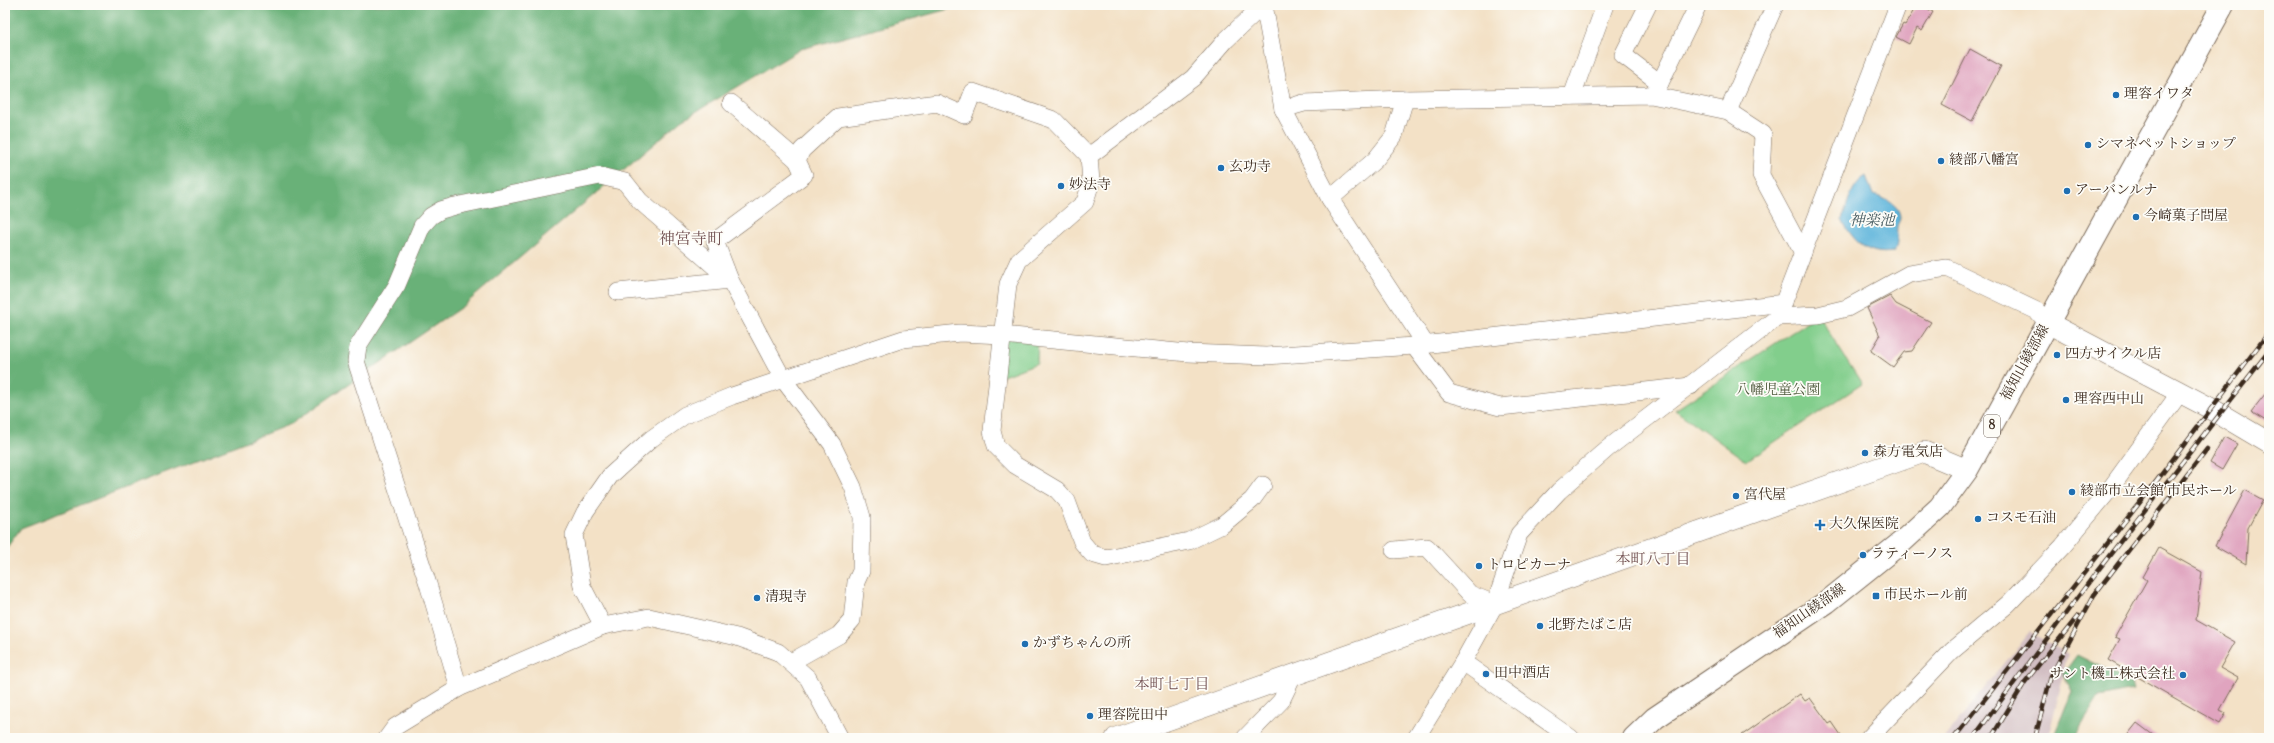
<svg xmlns="http://www.w3.org/2000/svg" width="2274" height="743" font-family="'Sorts Mill Goudy','Noto Serif JP',serif">
  <style>
    .industrial { fill: #d2bec2 }
    .green { fill: #82ce8c; stroke: #5e7c55 }
    .forest { fill: #69b178; stroke: #526e4b }
    .water { fill: #5eb5db; stroke: #4c707c }
    .building { fill: #e0a4bf }
    .lines { fill: none; stroke-linecap: round; stroke-linejoin: round }
    .minor-casing { stroke: #7b6a59; stroke-width: 18 }
    .tertiary-casing { stroke: #7b6a59; stroke-width: 22 }
    .primary-casing { stroke: #7b6a59; stroke-width: 24 }
    .minor { stroke: #fff; stroke-width: 17 }
    .tertiary { stroke: #fff; stroke-width: 21 }
    .primary { stroke: #fff; stroke-width: 22 }
    .rail-casing { stroke: #3b2a1e; stroke-width: 4.5 }
    .rail { stroke: #fdfcf7; stroke-width: 3; stroke-dasharray: 9; stroke-linecap: butt }
    .poi-dot { fill: #1f6fb2; stroke: #fdfcf7; stroke-width: 1.5 }
    .labels { text-anchor: middle; dominant-baseline: central; stroke-width: 3.5; stroke-linejoin: round; paint-order: stroke }
    .shield { fill: #fdfcf7; stroke: #75695f; stroke-width: 1 }
    .shield-label { font-size: 13px; font-weight: bold; fill: #3b2a1e }
    .poi-label { font-size: 14px; fill: #3b2a1e; stroke: #fdfcf7; text-anchor: start }
    .street-label { font-size: 14px; fill: #3b2a1e; stroke: #fdfcf7 }
    .park-label { font-size: 14px; fill: #505b3f; stroke: #fdfcf7 }
    .water-label { font-size: 15px; font-style: italic; fill: #475b60; stroke: #fdfcf7 }
    .neighbourhood-label { font-size: 15px; fill: #755556; stroke: #fdfcf7 }
    .quarter-label { font-size: 16px; fill: #755556; stroke: #fdfcf7 }
  </style>
  <rect width="100%" height="100%" fill="#fdfcf7"/>
  <filter id="ink" filterUnits="userSpaceOnUse"><feTurbulence type="fractalNoise" baseFrequency=".025" numOctaves="2"/><feDisplacementMap in="SourceGraphic" scale="8" xChannelSelector="R" yChannelSelector="G"/><feConvolveMatrix kernelMatrix="1 2 1 2 8 2 1 2 1" color-interpolation-filters="sRGB"/></filter>
  <filter id="wash" filterUnits="userSpaceOnUse"><feTurbulence type="fractalNoise" baseFrequency=".012" numOctaves="4" result="noise"/><feDisplacementMap in="SourceGraphic" scale="16" xChannelSelector="R" yChannelSelector="G"/><feGaussianBlur stdDeviation="0.9" result="paint"/><feColorMatrix in="noise" values="0 0 0 0 0 0 0 0 0 0 0 0 0 0 0 0 0 1.4 0 .05"/><feComposite in="paint" operator="in"/></filter>
  <g filter="url(#wash)">
    <rect width="100%" height="100%" fill="#f3e1c6"/>
    <!-- industrial -->
    <polygon class="industrial" points="2030,632 2069,655 2064,664 2063,677 2048,738 1944,738"/>
    <!-- green -->
    <g class="green">
      <polygon points="1818,315 1862,384 1746,461 1675,410"/>
      <polygon points="1002,335 1038,338 1037,363 998,378"/>
    </g>
    <!-- forest -->
    <g class="forest">
      <polygon points="5,5 964,5 801,49 682,120 463,306 291,424 21,528 5,550"/>
      <polygon points="2077,655 2131,682 2133,690 2099,697 2074,738 2053,738 2072,691 2063,674"/>
    </g>
    <!-- water -->
    <path class="water" d="M1866,176L1873,195C1884,198 1900,204 1900,218C1900,221 1897,224 1897,227C1896,238 1899,242 1894,252C1867,256 1854,242 1842,220C1847,206 1851,184 1866,176Z"/>
    <g id="blocks">
      <!-- building -->
      <g class="building">
        <polygon points="1917,5 1930,5 1928,9 1933,12 1922,31 1917,28 1909,44 1896,37 1903,24 1905,25"/>
        <polygon points="1970,49 2001,66 1972,121 1942,105"/>
        <polygon points="1890,296 1896,304 1931,322 1912,351 1904,352 1893,367 1871,351 1880,336 1867,308"/>
        <polygon points="2269,389 2269,423 2251,412"/>
        <polygon points="2224,437 2237,444 2222,470 2210,463"/>
        <polygon points="2245,490 2263,500 2248,528 2246,564 2215,546"/>
        <polygon points="2159,548 2202,572 2196,620 2235,642 2220,668 2238,678 2220,710 2226,713 2220,724 2108,660 2120,639 2115,637 2147,580 2143,577"/>
        <polygon points="1800,694 1805,701 1810,698 1829,724 1832,722 1843,738 1738,738"/>
        <polygon points="2137,723 2157,738 2125,738"/>
      </g>
    </g>
  </g>
  <g filter="url(#ink)">
    <use href="#blocks" fill-opacity="0" stroke="#7b6a59" stroke-width="1"/>
    <g class="lines">
      <defs>
        <g id="minor">
          <polyline points="1264,5 1283,109 1330,199 1426,345"/>
          <polyline points="1648,5 1623,55 1660,83"/>
          <polyline points="1654,92 1660,83 1698,5"/>
          <polyline points="1572,96 1605,5"/>
          <polyline points="731,103 797,160"/>
          <polyline points="1283,109 1304,103 1405,99 1651,95 1728,111 1763,134 1761,175 1803,253"/>
          <polyline points="1728,111 1775,5"/>
          <polyline points="1089,156 1193,78 1226,40 1263,5"/>
          <polyline points="1330,199 1375,160 1394,136 1405,99"/>
          <polyline points="618,292 730,280 715,241 804,175 797,160 802,150 838,117 937,103 964,115 973,92 1054,120 1089,156 1091,182 1085,202 1019,260 1008,284 992,431 996,446 1015,465 1057,490 1067,501 1082,542 1092,554 1106,558 1189,541 1222,525 1252,500 1263,485"/>
          <polyline points="1778,317 1818,315 1847,308 1909,274 1947,268 2037,311 2048,323"/>
          <polyline points="1414,346 1449,393 1500,407 1691,386"/>
          <polyline points="1394,550 1427,547 1470,594 1495,604"/>
          <polyline points="603,626 582,586 574,535 585,512 610,476 651,439 685,415 732,396 903,339 960,333 1002,335 1188,353 1266,356 1414,346 1784,303"/>
          <polyline points="1463,662 1571,738"/>
          <polyline points="459,688 428,584 356,361 358,346 397,285 422,226 431,216 441,210 455,206 600,176 625,182 640,201 730,280 783,379 832,444 853,487 862,517 861,571 856,582 852,620 839,635 791,662"/>
          <polyline points="387,738 395,727 459,688 603,626 649,617 737,637 778,652 808,678 840,738"/>
          <polyline points="1245,738 1281,701 1294,674"/>
          <polyline points="1416,738 1463,662 1495,604 1519,534 1559,491 1607,449 1778,317 1898,5"/>
          <polyline points="1869,738 1952,651 2008,604 2063,546 2110,489 2179,394"/>
        </g>
        <g id="tertiary">
          <polyline points="2048,323 2210,408 2269,443"/>
          <polyline points="1116,738 1924,452 1967,470"/>
        </g>
        <polyline id="primary" points="1634,738 1655,718 1827,602 1903,541 1940,507 1967,470 2223,5"/>
      </defs>
      <!-- minor casing -->
      <use href="#minor" class="minor-casing"/>
      <!-- tertiary casing -->
      <use href="#tertiary" class="tertiary-casing"/>
      <!-- primary casing -->
      <use href="#primary" class="primary-casing"/>
      <!-- minor -->
      <use href="#minor" class="minor"/>
      <!-- tertiary -->
      <use href="#tertiary" class="tertiary"/>
      <!-- primary -->
      <use href="#primary" class="primary"/>
      <defs>
        <g id="rail">
          <polyline points="1954,738 2152,487 2269,332"/>
          <polyline points="1973,738 2095,574 2269,351"/>
          <polyline points="1991,738 2025,682 2078,616"/>
          <polyline points="2035,738 2051,676 2094,595 2207,449"/>
        </g>
      </defs>
      <!-- rail casing -->
      <use href="#rail" class="rail-casing"/>
      <!-- rail -->
      <use href="#rail" class="rail"/>
    </g>
  </g>
  <!-- markers -->
  <g class="poi-dot">
    <circle cx="2116" cy="95" r="4"/>
    <circle cx="2088" cy="145" r="4"/>
    <circle cx="1941" cy="161" r="4"/>
    <circle cx="1221" cy="168" r="4"/>
    <circle cx="1061" cy="186" r="4"/>
    <circle cx="2067" cy="191" r="4"/>
    <circle cx="2136" cy="217" r="4"/>
    <circle cx="2057" cy="355" r="4"/>
    <circle cx="2066" cy="400" r="4"/>
    <circle cx="1865" cy="453" r="4"/>
    <circle cx="2072" cy="492" r="4"/>
    <circle cx="1736" cy="496" r="4"/>
    <circle cx="1978" cy="519" r="4"/>
    <path d="M1818 519h4v4h4v4h-4v4h-4v-4h-4v-4h4z"/>
    <circle cx="1863" cy="555" r="4"/>
    <circle cx="1479" cy="566" r="4"/>
    <rect x="1872" y="592" width="8" height="8" rx="2"/>
    <circle cx="757" cy="598" r="4"/>
    <circle cx="1540" cy="626" r="4"/>
    <circle cx="1025" cy="644" r="4"/>
    <circle cx="1486" cy="674" r="4"/>
    <circle cx="2183" cy="675" r="4"/>
    <circle cx="1090" cy="716" r="4"/>
  </g>
  <g class="labels">
    <!-- shield labels -->
    <rect class="shield" x="1984" y="415" width="16" height="22" rx="3"/>
    <g class="shield-label">
      <text x="1992" y="426">8</text>
    </g>
    <!-- poi labels -->
    <g class="poi-label">
      <text x="2124" y="95">理容イワタ</text>
      <text x="2096" y="145">シマネペットショップ</text>
      <text x="1949" y="161">綾部八幡宮</text>
      <text x="1229" y="168">玄功寺</text>
      <text x="1069" y="186">妙法寺</text>
      <text x="2075" y="191">アーバンルナ</text>
      <text x="2144" y="217">今崎菓子問屋</text>
      <text x="2065" y="355">四方サイクル店</text>
      <text x="2074" y="400">理容西中山</text>
      <text x="1873" y="453">森方電気店</text>
      <text x="2080" y="492">綾部市立会館 市民ホール</text>
      <text x="1744" y="496">宮代屋</text>
      <text x="1986" y="519">コスモ石油</text>
      <text x="1829" y="525">大久保医院</text>
      <text x="1871" y="555">ラティーノス</text>
      <text x="1487" y="566">トロピカーナ</text>
      <text x="1884" y="596">市民ホール前</text>
      <text x="765" y="598">清現寺</text>
      <text x="1548" y="626">北野たばこ店</text>
      <text x="1033" y="644">かずちゃんの所</text>
      <text x="1494" y="674">田中酒店</text>
      <text x="2175" y="675" text-anchor="end">サント機工株式会社</text>
      <text x="1098" y="716">理容院田中</text>
    </g>
    <!-- street labels -->
    <g class="street-label">
      <text transform="translate(2026 363) rotate(-61)">福知山綾部線</text>
      <text transform="translate(1810 612) rotate(-35)">福知山綾部線</text>
    </g>
    <!-- park labels -->
    <g class="park-label">
      <text x="1778" y="391">八幡児童公園</text>
    </g>
    <!-- water labels -->
    <g class="water-label">
      <text x="1872" y="221">神楽池</text>
    </g>
    <!-- neighbourhood labels -->
    <g class="neighbourhood-label">
      <text x="1653" y="560">本町八丁目</text>
      <text x="1172" y="685">本町七丁目</text>
    </g>
    <!-- quarter labels -->
    <g class="quarter-label">
      <text x="691" y="240">神宮寺町</text>
    </g>
  </g>
  <!-- margin -->
  <rect width="2274" height="743" fill="none" stroke="#fdfcf7" stroke-width="20"/>
</svg>
